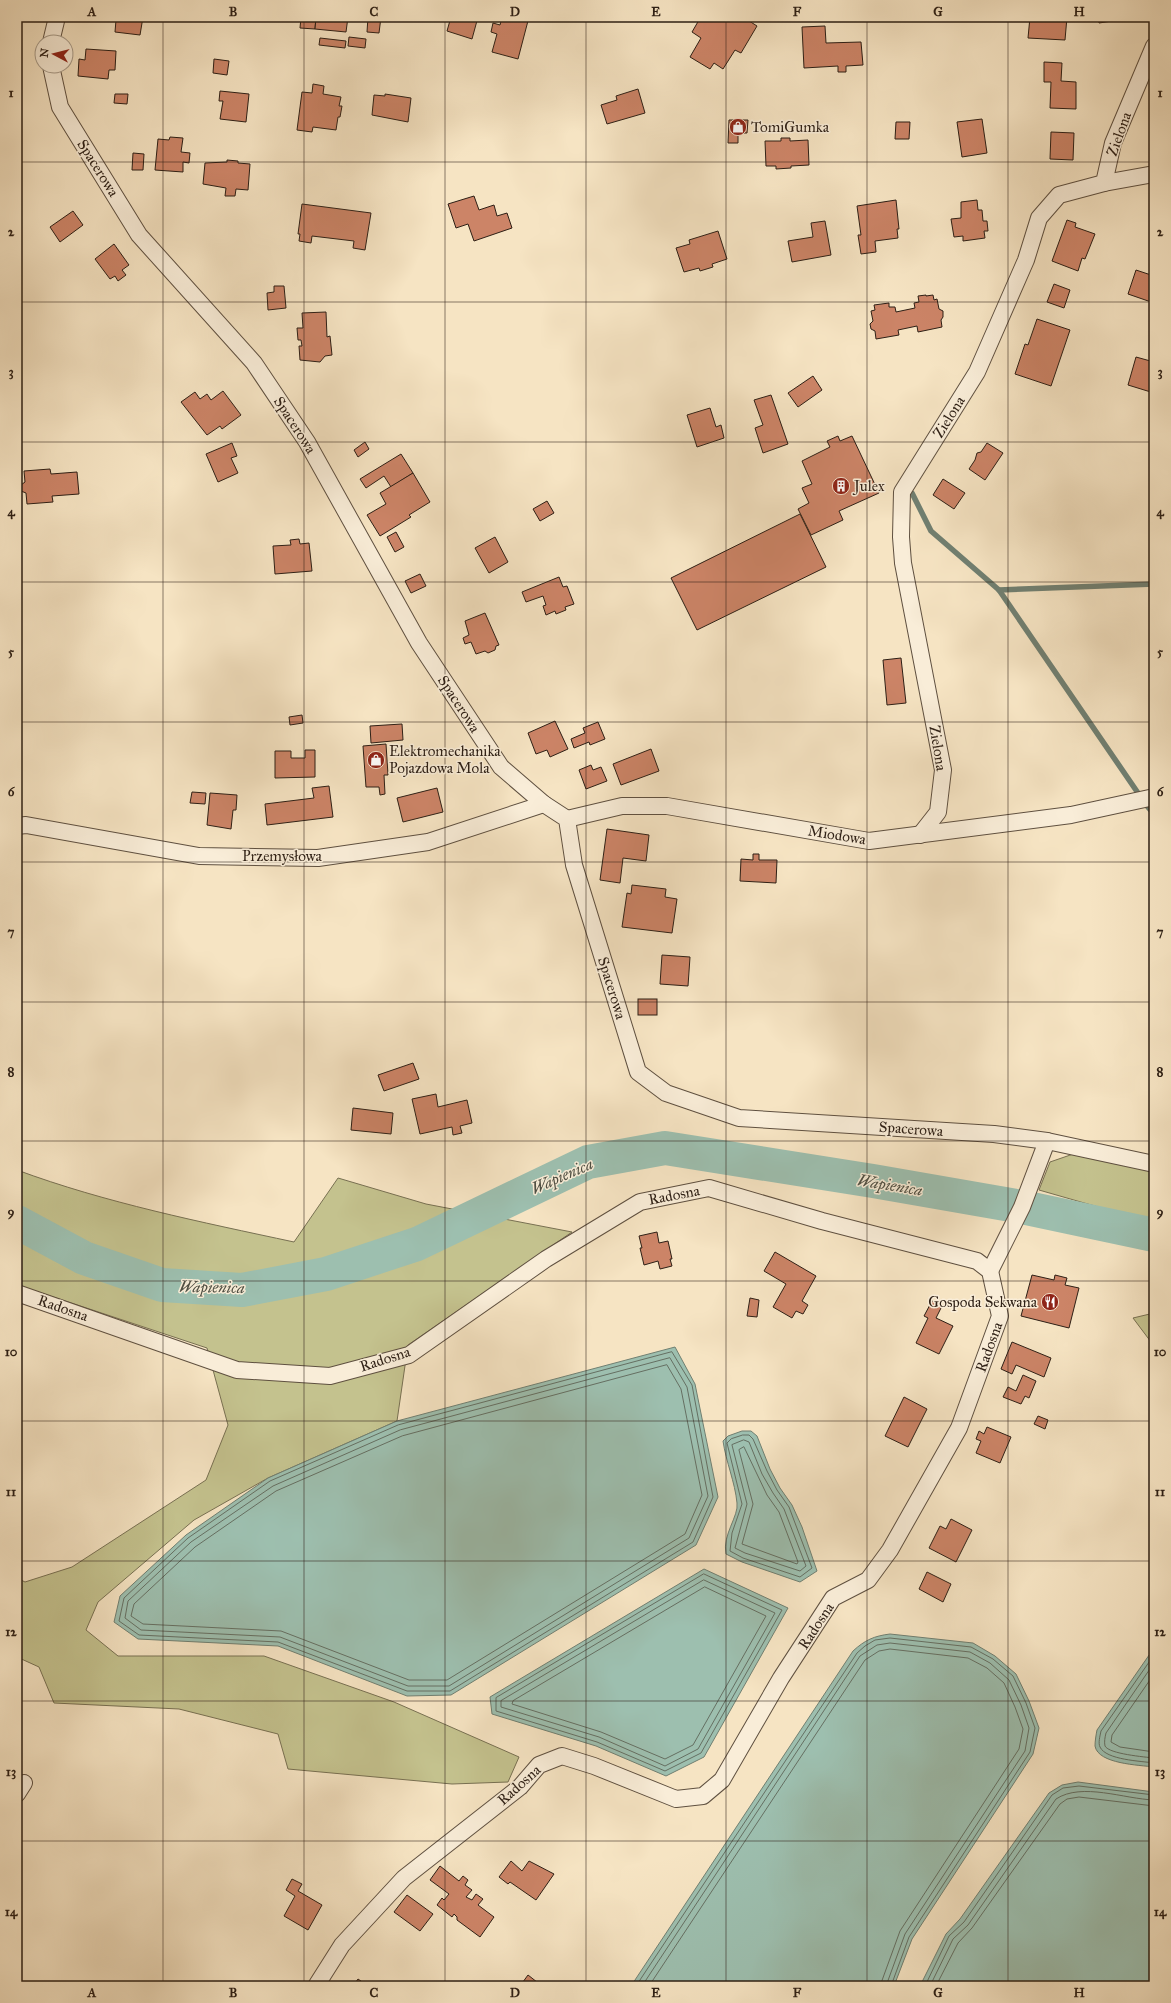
<svg xmlns="http://www.w3.org/2000/svg" width="1171" height="2003" font-family="'IM FELL Great Primer',serif">
  <style>
    .green { fill: #c4c28e; stroke: #787052 }
    .water { fill: #9dbfaf; stroke: #707f71 }
    .lines { fill: none; stroke-linecap: round; stroke-linejoin: round }
    .shore { stroke: #656f62; stroke-width: 1 }
    .stream { stroke: #707f71; stroke-width: 5.5 }
    .river { stroke: #9dbfaf; stroke-width: 34 }
    .building { fill: #cc8467; stroke: #2d1f15 }
    .street-casing { stroke: #5f5040; stroke-width: 18 }
    .street { stroke: #f9edd8; stroke-width: 16 }
    .grid { fill: none; stroke: #2d1f15; stroke-width: 1; stroke-opacity: 0.55 }
    .labels { text-anchor: middle; dominant-baseline: central; stroke-width: 3; stroke-linejoin: round; paint-order: stroke }
    .poi-label { font-size: 15px; fill: #2d1f15; stroke: #f9edd8; text-anchor: start }
    .street-label { font-size: 15px; fill: #2d1f15; stroke: #f9edd8 }
    .water-label { font-size: 16px; font-style: italic; fill: #4f4f43; stroke: #f9edd8 }
    .neatline { fill: none; stroke: #2d1f15; stroke-width: 1.5 }
    .grid-label { font-size: 13px; text-anchor: middle; font-weight: bold; fill: #2d1f15 }
  </style>
  <rect width="100%" height="100%" fill="#f6e4c3"/>
  <filter id="stains"><feTurbulence type="fractalNoise" baseFrequency=".005" numOctaves="4"/><feColorMatrix values="0 0 0 0 .2 0 0 0 0 .09 0 0 0 0 .02 0 0 0 .5 -.17"/></filter>
  <radialGradient id="worn" r=".72"><stop offset=".6" stop-color="#630" stop-opacity="0"/><stop offset="1" stop-color="#630" stop-opacity=".3"/></radialGradient>
  <!-- green -->
  <g class="green">
    <polygon points="1079,1152 1154,1169 1154,1223 1039,1190 1050,1162"/>
    <path d="M17,1170C106,1203 201,1222 294,1242L338,1178L426,1204L572,1232L408,1345L397,1421L268,1478L194,1520L98,1602L86,1630L118,1656H264L394,1702L519,1757L508,1782L452,1784L288,1769L278,1734L179,1709L54,1703L39,1667L17,1657V1578L25,1582L72,1567L206,1480L228,1425L207,1348L17,1285Z"/>
    <polygon points="1154,1313 1154,1346 1133,1318"/>
  </g>
  <!-- water -->
  <g class="water">
    <polygon points="675,1347 695,1384 718,1497 696,1545 451,1695 407,1696 278,1646 138,1639 114,1622 120,1596 186,1535 268,1478 397,1421"/>
    <path d="M742,1431H751L757,1436L770,1469L780,1488L792,1505L802,1527L817,1571L800,1582L742,1562L726,1554C722,1535 739,1516 737,1503C735,1482 726,1462 723,1441L728,1436Z"/>
    <polygon points="704,1569 788,1608 704,1757 666,1776 596,1746 492,1714 490,1697"/>
    <path d="M890,1634L973,1643L995,1656L1016,1674L1029,1701L1039,1728L1033,1754L912,1939L894,1986H631L853,1651C865,1640 874,1636 890,1634Z"/>
    <path d="M1154,1648V1767C1139,1765 1098,1764 1095,1746C1095,1741 1096,1735 1097,1730Z"/>
    <polygon points="1078,1782 1154,1792 1154,1986 920,1986 946,1934 960,1919 1049,1793 1062,1785"/>
  </g>
  <g class="lines">
    <!-- shore -->
    <g class="shore">
      <polygon points="672,1352 692,1385 713,1497 693,1542 450,1691 407,1691 278,1642 139,1635 119,1621 124,1598 188,1538 270,1481 398,1425"/>
      <polygon points="670,1358 687,1387 708,1496 689,1538 449,1686 408,1686 280,1637 141,1630 125,1618 128,1601 191,1542 273,1486 400,1430"/>
      <polygon points="667,1365 681,1389 702,1495 685,1534 447,1680 409,1680 281,1631 143,1624 131,1616 134,1604 195,1547 276,1491 402,1436"/>
      <polygon points="743,1435 749,1435 753,1439 767,1471 777,1490 789,1507 812,1568 800,1577 743,1558 730,1551 732,1533 742,1504 727,1443 731,1439"/>
      <polygon points="744,1440 749,1442 762,1474 773,1493 784,1509 806,1566 800,1571 745,1553 735,1548 747,1504 732,1445"/>
      <polygon points="744,1447 767,1495 779,1512 798,1562 797,1564 742,1544 753,1504 739,1450"/>
      <polygon points="704,1574 782,1610 701,1753 665,1771 597,1742 496,1711 496,1698"/>
      <polygon points="704,1580 775,1613 698,1749 665,1766 599,1737 501,1707 501,1701"/>
      <polygon points="705,1587 766,1616 693,1745 665,1759 601,1732 512,1704 513,1701"/>
      <path d="M1154,1655L1101,1731C1100,1736 1098,1743 1100,1747C1106,1760 1141,1761 1154,1763"/>
      <path d="M1154,1663L1106,1733C1105,1737 1104,1742 1105,1746C1109,1754 1145,1757 1154,1758"/>
      <polyline points="1154,1674 1112,1735 1111,1742 1120,1747 1154,1752"/>
      <polyline points="636,1986 857,1653 865,1646 875,1640 890,1638 971,1647 993,1659 1013,1676 1026,1703 1035,1728 1030,1752 909,1937 891,1986"/>
      <polyline points="642,1986 860,1656 877,1645 890,1643 970,1652 990,1663 1009,1680 1021,1705 1029,1728 1025,1751 905,1934 886,1986"/>
      <polyline points="649,1986 865,1660 879,1651 890,1649 968,1658 987,1668 1004,1683 1015,1707 1023,1729 1019,1749 900,1931 880,1986"/>
      <polyline points="925,1986 949,1936 964,1922 1052,1795 1063,1788 1079,1786 1154,1795"/>
      <path d="M930,1986L953,1939L968,1925L1056,1799C1082,1782 1124,1799 1154,1800"/>
      <polyline points="936,1986 958,1943 972,1928 1060,1804 1067,1799 1079,1797 1154,1806"/>
    </g>
    <!-- stream -->
    <g class="stream">
      <polyline points="912,493 931,531 999,590 1138,793"/>
      <polyline points="999,590 1154,584"/>
      <polyline points="1147,806 1154,814"/>
    </g>
    <!-- river -->
    <polyline class="river" points="17,1222 84,1258 162,1285 242,1290 326,1274 417,1244 588,1162 665,1148 873,1181 1022,1207 1154,1235"/>
  </g>
  <!-- building -->
  <g class="building">
    <polygon points="110,17 143,17 140,35 115,32 116,20 110,20"/>
    <polygon points="265,17 286,17 286,20"/>
    <polygon points="301,17 316,17 315,29 300,28"/>
    <polygon points="316,17 348,17 346,32 315,29"/>
    <polygon points="368,17 381,17 379,33 367,32"/>
    <polygon points="451,17 478,17 472,39 447,31"/>
    <polygon points="502,17 529,17 518,59 492,52 497,34 491,32 493,23 500,25"/>
    <polygon points="695,17 747,17 746,19 757,26 741,53 735,50 723,69 714,63 710,69 690,57 701,38 692,32 699,20"/>
    <polygon points="1030,17 1067,17 1065,40 1028,38"/>
    <polygon points="1098,17 1125,17 1125,19 1099,23"/>
    <polygon points="825,26 826,43 861,42 863,65 846,66 846,72 838,72 838,66 804,68 802,27"/>
    <polygon points="349,37 366,39 365,48 348,46"/>
    <polygon points="320,38 346,41 345,48 319,45"/>
    <polygon points="86,49 116,51 115,70 109,70 108,79 78,76 79,59 85,60"/>
    <polygon points="214,59 229,61 227,75 213,73"/>
    <polygon points="1044,62 1062,63 1061,81 1076,82 1076,109 1050,108 1051,82 1044,82"/>
    <polygon points="313,84 324,86 323,94 341,97 339,106 342,106 340,117 338,117 336,130 313,127 312,132 297,130 302,92 312,93"/>
    <polygon points="638,89 645,113 607,124 601,105 617,100 616,96"/>
    <polygon points="220,91 249,94 246,122 220,119 223,101 219,101"/>
    <polygon points="115,94 128,94 127,104 114,103"/>
    <polygon points="385,94 411,98 408,122 372,115 374,95 385,96"/>
    <polygon points="982,119 987,153 962,157 957,122"/>
    <polygon points="729,120 748,120 747,133 738,133 738,143 728,143"/>
    <polygon points="896,122 910,122 909,139 895,139"/>
    <polygon points="1051,132 1074,133 1073,160 1050,159"/>
    <polygon points="170,137 183,138 181,152 190,153 189,163 183,162 183,172 155,170 158,139 169,140"/>
    <polygon points="781,138 790,138 790,141 808,140 809,165 791,166 791,168 776,169 776,166 766,166 765,141 781,141"/>
    <polygon points="133,153 144,154 143,170 132,170"/>
    <polygon points="227,160 238,161 238,163 250,164 248,190 236,189 235,196 225,196 226,188 203,184 205,163 227,162"/>
    <polygon points="474,196 479,210 494,205 497,216 507,213 512,228 474,241 468,224 456,228 448,204"/>
    <polygon points="896,200 899,229 897,229 898,238 875,241 876,252 861,254 858,235 861,235 857,206"/>
    <polygon points="977,200 978,210 982,210 983,221 987,221 988,231 984,231 985,238 963,241 963,236 954,237 951,219 961,218 961,202"/>
    <polygon points="302,204 371,213 365,250 353,248 354,241 312,236 311,243 299,241 300,234 298,234"/>
    <polygon points="73,211 83,225 60,242 50,227"/>
    <polygon points="1067,220 1076,223 1075,227 1095,234 1085,259 1082,258 1078,271 1052,261"/>
    <polygon points="825,221 831,255 792,262 788,241 813,237 811,223"/>
    <polygon points="718,231 727,259 712,264 713,267 700,271 699,268 684,272 676,248 690,244 689,240"/>
    <polygon points="114,244 129,265 122,270 126,275 118,281 115,276 110,279 95,259"/>
    <polygon points="1136,270 1154,276 1154,303 1128,294"/>
    <polygon points="1054,284 1070,290 1064,308 1047,302"/>
    <polygon points="274,286 284,286 286,308 268,310 267,293 274,292"/>
    <polygon points="926,295 926,296 933,295 934,300 937,299 939,309 943,311 943,317 941,320 942,327 918,332 917,326 898,330 899,335 876,339 875,331 871,329 870,324 873,321 871,311 875,310 874,305 889,303 889,307 895,307 896,312 915,308 914,303 919,302 918,296"/>
    <polygon points="326,312 327,337 330,336 332,355 325,356 320,362 300,360 299,346 302,346 301,340 298,340 297,328 303,328 302,313"/>
    <polygon points="1037,319 1070,330 1051,386 1015,374 1025,344 1028,345"/>
    <polygon points="1136,357 1154,362 1154,393 1128,385"/>
    <polygon points="813,376 822,390 798,407 788,393"/>
    <polygon points="223,391 241,415 222,429 220,426 207,435 181,402 195,392 200,399 207,394 211,400"/>
    <polygon points="771,395 788,444 763,453 755,428 763,425 754,400"/>
    <polygon points="710,408 716,427 721,425 724,438 697,447 687,415"/>
    <polygon points="838,436 840,441 852,436 879,493 839,511 843,520 811,535 798,509 809,503 802,488 812,484 802,461 830,447 827,441"/>
    <polygon points="365,442 369,449 358,457 354,450"/>
    <polygon points="232,443 237,456 231,458 238,473 218,482 206,454"/>
    <polygon points="987,443 1003,453 985,480 969,469 975,460 977,453 981,452"/>
    <polygon points="401,454 413,473 391,487 384,476 366,488 360,479"/>
    <polygon points="50,469 51,474 77,472 79,494 52,496 53,502 27,504 26,493 21,491 21,485 25,482 24,471"/>
    <polygon points="413,473 430,502 409,515 411,517 380,536 367,515 386,504 380,493"/>
    <polygon points="943,479 965,493 954,509 933,495"/>
    <polygon points="547,501 554,513 540,521 533,509"/>
    <polygon points="800,514 826,567 697,630 671,578"/>
    <polygon points="396,532 404,547 395,552 387,537"/>
    <polygon points="495,537 508,562 489,573 475,548"/>
    <polygon points="299,539 300,544 309,543 312,571 275,574 273,546 291,545 290,540"/>
    <polygon points="420,574 426,586 411,593 405,581"/>
    <polygon points="559,577 563,587 567,586 574,604 565,607 566,610 556,614 555,611 546,615 543,606 546,605 543,596 526,602 522,592"/>
    <polygon points="485,613 499,645 496,646 495,650 488,653 485,651 476,654 471,642 465,644 463,638 469,635 465,621"/>
    <polygon points="901,658 906,703 887,705 883,660"/>
    <polygon points="302,715 303,723 290,725 289,717"/>
    <polygon points="555,721 568,749 550,757 547,750 536,754 528,733"/>
    <polygon points="598,722 605,739 590,745 589,742 574,748 571,739 585,733 583,728"/>
    <polygon points="402,724 403,740 371,743 370,726"/>
    <polygon points="386,744 388,775 384,775 385,794 380,795 379,787 366,787 363,746"/>
    <polygon points="651,749 659,771 621,785 613,764"/>
    <polygon points="305,750 315,750 315,777 275,778 275,751 291,751 291,758 305,758"/>
    <polygon points="591,765 593,770 601,767 607,781 586,789 579,770"/>
    <polygon points="329,786 333,817 267,825 265,804 314,798 312,788"/>
    <polygon points="437,788 443,812 403,822 397,798"/>
    <polygon points="192,792 206,793 205,804 190,803"/>
    <polygon points="210,793 237,795 236,810 233,810 231,829 207,825"/>
    <polygon points="607,829 649,835 646,861 623,858 620,883 600,880"/>
    <polygon points="753,854 759,854 759,860 777,860 776,883 740,881 741,859 753,860"/>
    <polygon points="632,885 666,889 665,897 677,899 672,933 622,927 627,893 631,894"/>
    <polygon points="662,955 690,957 688,986 660,984"/>
    <rect x="638" y="999" width="19" height="16"/>
    <polygon points="413,1063 419,1079 384,1091 378,1075"/>
    <polygon points="436,1094 438,1107 467,1100 472,1123 460,1126 462,1133 453,1135 452,1127 420,1134 412,1099"/>
    <polygon points="353,1108 393,1113 391,1134 351,1130"/>
    <polygon points="657,1232 659,1243 668,1241 672,1259 670,1259 672,1266 660,1269 658,1261 644,1265 640,1248 642,1248 639,1236"/>
    <polygon points="775,1252 816,1276 802,1301 808,1305 803,1314 796,1311 792,1318 773,1307 786,1284 764,1271"/>
    <polygon points="1032,1275 1054,1280 1055,1275 1067,1278 1065,1285 1079,1288 1069,1328 1021,1316"/>
    <polygon points="750,1298 759,1300 757,1317 747,1316"/>
    <polygon points="932,1301 942,1306 936,1318 953,1326 939,1354 916,1343 928,1318 924,1316"/>
    <polygon points="1012,1342 1051,1358 1044,1377 1016,1365 1012,1374 1001,1369"/>
    <polygon points="1023,1375 1036,1381 1029,1398 1025,1396 1021,1404 1003,1397 1008,1387 1016,1391"/>
    <polygon points="904,1397 927,1409 908,1447 885,1436"/>
    <polygon points="1038,1416 1048,1420 1045,1429 1034,1424"/>
    <polygon points="987,1427 1011,1437 1000,1463 976,1453 981,1441 976,1439 979,1431 984,1434"/>
    <polygon points="951,1519 972,1530 956,1562 929,1548 940,1526 946,1529"/>
    <polygon points="927,1572 951,1584 943,1602 919,1589"/>
    <polygon points="511,1861 522,1871 529,1861 554,1874 536,1900 510,1882 508,1884 499,1877"/>
    <polygon points="440,1866 459,1881 463,1876 468,1880 465,1885 472,1890 466,1897 472,1900 476,1894 483,1899 478,1905 494,1917 480,1937 457,1920 457,1917 454,1914 452,1917 437,1905 442,1898 444,1900 449,1894 430,1880"/>
    <polygon points="292,1879 302,1884 298,1891 322,1905 308,1930 284,1916 295,1896 286,1890"/>
    <polygon points="407,1895 433,1914 420,1931 394,1912"/>
    <polygon points="528,1975 542,1986 520,1986"/>
    <polygon points="358,1979 368,1986 353,1986"/>
  </g>
  <g class="lines">
    <defs>
      <g id="street">
        <polyline points="51,42 57,17"/>
        <polyline points="51,66 60,107 139,235 254,363 307,442 419,643 501,767 544,804 567,819 574,865 638,1072 666,1093 739,1118 994,1134 1047,1141 1154,1164"/>
        <polyline points="1104,183 1154,174"/>
        <polyline points="567,819 622,806 667,806 869,841 1071,815 1154,797"/>
        <polyline points="17,826 26,825 199,856 318,858 428,842 544,804"/>
        <polyline points="920,835 938,812 943,770 903,563 901,537 902,492 977,372 1026,260 1039,218 1059,195 1104,183 1113,143 1154,46"/>
        <polyline points="990,1271 1022,1207 1047,1141"/>
        <polyline points="17,1293 237,1370 330,1376 409,1355 546,1259 640,1202 709,1188 822,1221 977,1261 990,1271 1000,1316 959,1428 890,1550 868,1580 833,1598 781,1678 722,1780 703,1796 676,1799 594,1766 562,1756 539,1765 520,1787 404,1878 342,1945 316,1986"/>
        <polyline points="17,1794 24,1783"/>
      </g>
    </defs>
    <!-- street casing -->
    <use href="#street" class="street-casing"/>
    <!-- street -->
    <use href="#street" class="street"/>
  </g>
  <!-- grid -->
  <path class="grid" d="M163,17V1986M304,17V1986M445,17V1986M586,17V1986M726,17V1986M867,17V1986M1008,17V1986M17,162H1154M17,302H1154M17,442H1154M17,582H1154M17,722H1154M17,862H1154M17,1002H1154M17,1141H1154M17,1281H1154M17,1421H1154M17,1561H1154M17,1701H1154M17,1841H1154"/>
  <!-- icons -->
  <defs>
    <symbol id="shop-disc" viewBox="-11 -11 22 22"><circle r="9.5" fill="#8f2418" stroke="#f9edd8"/><path d="M-5-2.5h2.3a2.7 3.5 0 0 1 5.4 0H5L5.5 6h-11ZM-1.5-2.5h3a1.5 2.3 0 0 0-3 0Z" fill="#fff"/></symbol>
    <symbol id="building-disc" viewBox="-11 -11 22 22"><circle r="9.5" fill="#8f2418" stroke="#f9edd8"/><path d="M-4-6H4V6H1V3H-1V6H-4ZM-2.5-4.3h1.7v1.8h-1.7ZM.8-4.3h1.7v1.8H.8ZM-2.5-1h1.7V.8h-1.7ZM.8-1h1.7V.8H.8Z" fill="#fff"/></symbol>
    <symbol id="restaurant-disc" viewBox="-11 -11 22 22"><circle r="9.5" fill="#8f2418" stroke="#f9edd8"/><path d="M-5-6h1v4h1v-4h1v4h1v-4h1v5L-1.5 .5V6h-2V.5L-5-1ZM5-6V6H3V1.5H1.5Q1.5-4 5-6Z" fill="#fff"/></symbol>
  </defs>
  <g fill-rule="evenodd">
    <use href="#shop-disc" x="728" y="117" width="20" height="20"/>
    <use href="#building-disc" x="831" y="476" width="20" height="20"/>
    <use href="#shop-disc" x="366" y="750" width="20" height="20"/>
    <use href="#restaurant-disc" x="1040" y="1292" width="20" height="20"/>
  </g>
  <g class="labels">
    <!-- poi labels -->
    <g class="poi-label">
      <text x="751" y="127">TomiGumka</text>
      <text x="854" y="486">Julex</text>
      <text x="389" y="751">Elektromechanika<tspan x="389" dy="17">Pojazdowa Mola</tspan></text>
      <text x="1037" y="1302" text-anchor="end">Gospoda Sekwana</text>
    </g>
    <!-- street labels -->
    <g class="street-label">
      <text transform="translate(1119 134) rotate(-70)">Zielona</text>
      <text transform="translate(98 168) rotate(58)">Spacerowa</text>
      <text transform="translate(949 417) rotate(-58)">Zielona</text>
      <text transform="translate(295 425) rotate(57)">Spacerowa</text>
      <text transform="translate(459 704) rotate(57)">Spacerowa</text>
      <text transform="translate(938 748) rotate(81)">Zielona</text>
      <text transform="translate(837 835) rotate(9)">Miodowa</text>
      <text x="282" y="856">Przemysłowa</text>
      <text transform="translate(612 988) rotate(73)">Spacerowa</text>
      <text transform="translate(911 1129) rotate(4)">Spacerowa</text>
      <text transform="translate(674 1195) rotate(-11)">Radosna</text>
      <text transform="translate(63 1308) rotate(19)">Radosna</text>
      <text transform="translate(989 1347) rotate(-70)">Radosna</text>
      <text transform="translate(385 1359) rotate(-18)">Radosna</text>
      <text transform="translate(816 1626) rotate(-57)">Radosna</text>
      <text transform="translate(519 1785) rotate(-42)">Radosna</text>
    </g>
    <!-- water labels -->
    <g class="water-label">
      <text transform="translate(562 1176) rotate(-24)">Wapienica</text>
      <text transform="translate(890 1185) rotate(9)">Wapienica</text>
      <text transform="translate(212 1287) rotate(1)">Wapienica</text>
    </g>
  </g>
  <!-- margin -->
  <rect width="1171" height="2003" fill="none" stroke="#f6e4c3" stroke-width="44"/>
  <!-- north arrow -->
  <g transform="translate(54 54) rotate(277)"><circle r="19" fill="#f9edd8" stroke="#a79b8a"/>
  <path d="M0-3L7 15L0 10L-7 15Z" fill="#8f2418"/>
  <text y="-6" font-size="11" font-weight="bold" text-anchor="middle" fill="#2d1f15">N</text>
  </g>
  <rect x="22" y="22" width="1127" height="1959" class="neatline"/>
  <g class="grid-label">
    <text x="92" y="16">A</text>
    <text x="233" y="16">B</text>
    <text x="374" y="16">C</text>
    <text x="515" y="16">D</text>
    <text x="656" y="16">E</text>
    <text x="797" y="16">F</text>
    <text x="938" y="16">G</text>
    <text x="1079" y="16">H</text>
    <text x="11" y="97">1</text>
    <text x="1160" y="97">1</text>
    <text x="11" y="236">2</text>
    <text x="1160" y="236">2</text>
    <text x="11" y="376">3</text>
    <text x="1160" y="376">3</text>
    <text x="11" y="516">4</text>
    <text x="1160" y="516">4</text>
    <text x="11" y="656">5</text>
    <text x="1160" y="656">5</text>
    <text x="11" y="796">6</text>
    <text x="1160" y="796">6</text>
    <text x="11" y="936">7</text>
    <text x="1160" y="936">7</text>
    <text x="11" y="1076">8</text>
    <text x="1160" y="1076">8</text>
    <text x="11" y="1216">9</text>
    <text x="1160" y="1216">9</text>
    <text x="11" y="1356">10</text>
    <text x="1160" y="1356">10</text>
    <text x="11" y="1496">11</text>
    <text x="1160" y="1496">11</text>
    <text x="11" y="1636">12</text>
    <text x="1160" y="1636">12</text>
    <text x="11" y="1776">13</text>
    <text x="1160" y="1776">13</text>
    <text x="11" y="1916">14</text>
    <text x="1160" y="1916">14</text>
    <text x="92" y="1997">A</text>
    <text x="233" y="1997">B</text>
    <text x="374" y="1997">C</text>
    <text x="515" y="1997">D</text>
    <text x="656" y="1997">E</text>
    <text x="797" y="1997">F</text>
    <text x="938" y="1997">G</text>
    <text x="1079" y="1997">H</text>
  </g>
  <rect width="100%" height="100%" filter="url(#stains)"/>
  <rect width="100%" height="100%" fill="url(#worn)"/>
</svg>
